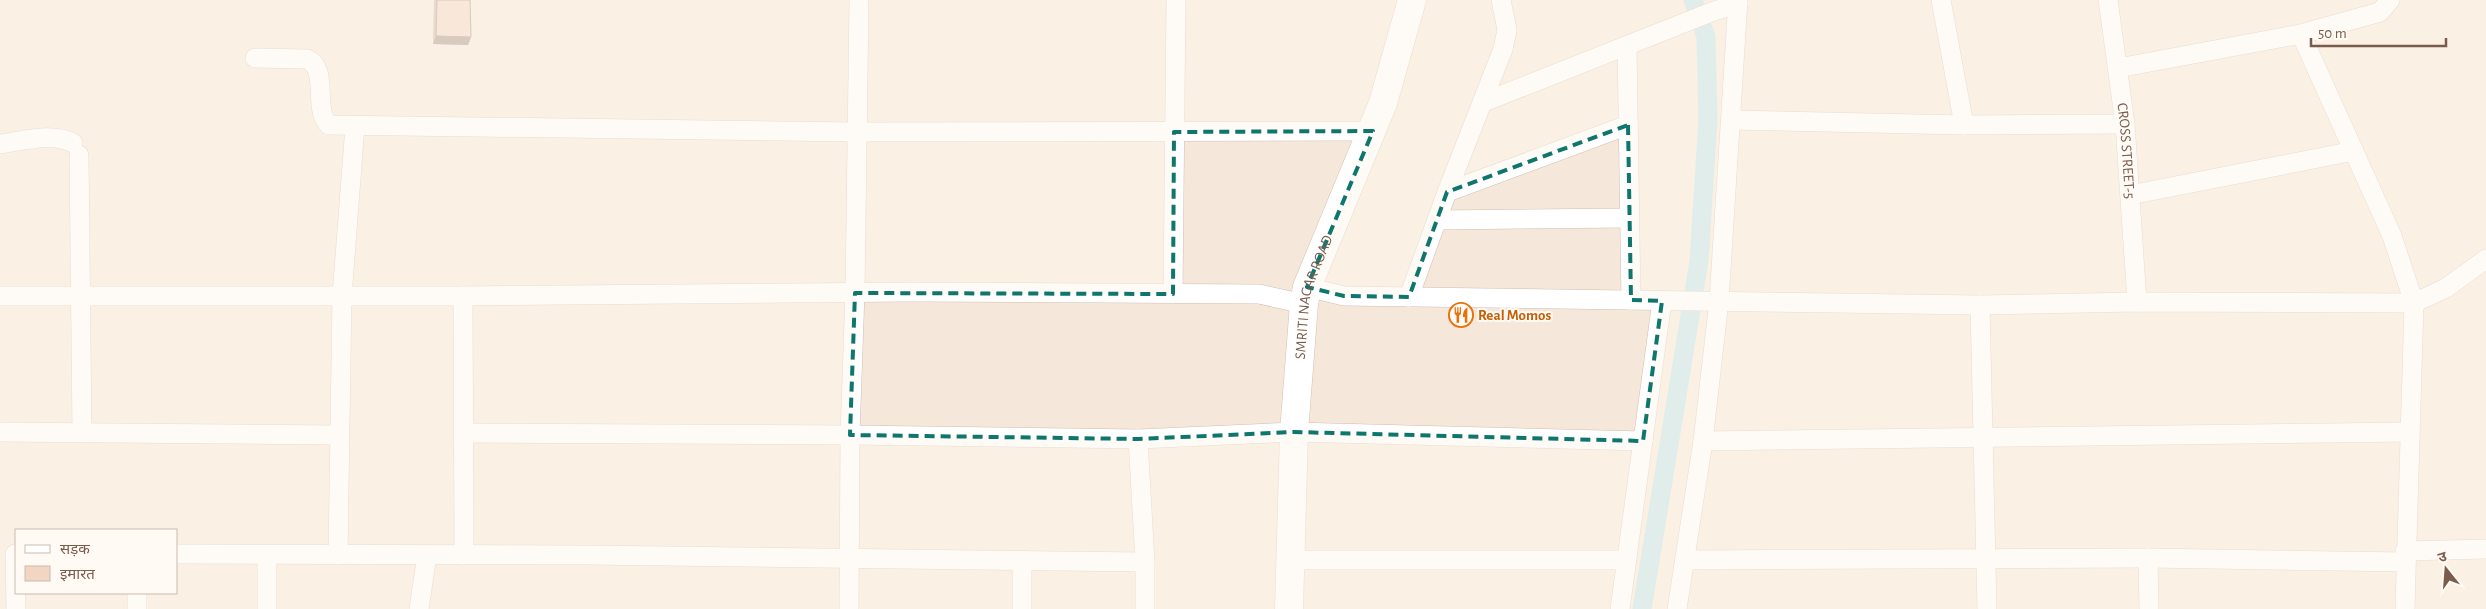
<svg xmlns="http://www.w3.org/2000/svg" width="2486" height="609" font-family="'Alegreya Sans','Noto Sans Devanagari',sans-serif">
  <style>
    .residential { fill: #f5e8da; fill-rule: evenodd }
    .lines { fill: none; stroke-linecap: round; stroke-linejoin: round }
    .canal { stroke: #bfe3e8; stroke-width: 19 }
    .minor-casing { stroke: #d1beb0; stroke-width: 20 }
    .secondary-casing { stroke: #d6c0b0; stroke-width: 29 }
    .minor { stroke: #fff; stroke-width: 19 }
    .secondary { stroke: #fff; stroke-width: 28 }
    .wall { fill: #d1b7a8 }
    .shaded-wall { fill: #aa9588 }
    .building { fill: #f3d5c3; stroke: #aa9588 }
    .marked { fill: none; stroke: #0f766e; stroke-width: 4; stroke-dasharray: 10 6; stroke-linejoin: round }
    .labels { text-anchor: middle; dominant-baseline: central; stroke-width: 4; stroke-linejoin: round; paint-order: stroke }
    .street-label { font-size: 15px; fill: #7a5c4d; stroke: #fffaf3 }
    .food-label { font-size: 15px; font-weight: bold; fill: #c56008; stroke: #fffaf3; text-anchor: start }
  </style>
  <rect width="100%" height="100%" fill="#fdf6ec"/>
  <!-- residential -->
  <path class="residential" d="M0,0H2486V609H0ZM16,530H176V593H16Z"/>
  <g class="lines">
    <!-- canal -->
    <polyline class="canal" points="1642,609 1699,261 1708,119 1706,37 1693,0"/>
    <defs>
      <g id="minor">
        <polyline points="1941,0 1964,125"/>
        <path id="s1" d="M2108,0L2125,124L2137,302"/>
        <polyline points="2301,34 2380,12 2390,0"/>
        <polyline points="1627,46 1631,300"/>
        <path d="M255,58L307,59C330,69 312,109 329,125L857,132L1373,131"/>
        <polyline points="2118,68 2301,34 2392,236 2414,303 2405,609"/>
        <polyline points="1484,102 1714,11 1738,4"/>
        <polyline points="1732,120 1964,125 2125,124"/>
        <path d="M0,144C22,141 53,132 73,143"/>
        <polyline points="79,155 82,433"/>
        <polyline points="1447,192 1628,125"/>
        <polyline points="2130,195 2354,151"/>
        <polyline points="1439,220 1629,218"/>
        <polyline points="1307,287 1344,296 1980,305 2137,302 2414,303 2446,288 2486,259"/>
        <polyline points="1173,294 1176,0"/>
        <polyline points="0,296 463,296 911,292 1259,294 1304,304"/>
        <polyline points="463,296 464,555"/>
        <polyline points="1409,297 1447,192 1503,49 1507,30 1501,0"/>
        <polyline points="1980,305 1987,609"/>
        <polyline points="0,432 340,435"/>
        <polyline points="464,433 850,435 1138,439 1294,432 1643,441"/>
        <polyline points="1138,439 1145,562 1145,609"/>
        <polyline points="1703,441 2409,432"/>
        <polyline points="2405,551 2486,549"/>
        <polyline points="15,554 16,609"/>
        <polyline points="176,554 587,555 1145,562"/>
        <polyline points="338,555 342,296 355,126"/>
        <polyline points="2148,558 2149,609"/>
        <polyline points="1022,560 1022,609"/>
        <polyline points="1290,560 1627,560"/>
        <polyline points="1685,560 2148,558 2405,562"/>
        <polyline points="137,593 137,609"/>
        <polyline points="267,609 267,555"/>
        <polyline points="419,609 427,555"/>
        <polyline points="849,609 850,435 855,293 859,0"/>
        <polyline points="1620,609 1662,301"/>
        <polyline points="1677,609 1703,441 1719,301 1738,0"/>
      </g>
      <g id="secondary">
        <path id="s2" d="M1289,609L1294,432L1304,304L1307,287L1383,103L1412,0"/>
      </g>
    </defs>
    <!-- minor casing -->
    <use href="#minor" class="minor-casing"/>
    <!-- secondary casing -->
    <use href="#secondary" class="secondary-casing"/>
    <!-- minor -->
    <use href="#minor" class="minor"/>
    <!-- secondary -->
    <use href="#secondary" class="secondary"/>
  </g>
  <!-- wall -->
  <polygon class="wall" points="434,0 470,0 471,37 468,45 433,44"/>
  <!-- shaded-wall -->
  <polygon class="shaded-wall" points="436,36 471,37 468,45 433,44"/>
  <!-- building -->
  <polygon class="building" points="437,0 470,0 471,37 436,36"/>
  <!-- marked area -->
  <path d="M0 0H2486V609H0ZM1628,125L1631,300L1662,301L1643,441L1294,432L1138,439L850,435L855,293L1173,294L1174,132L1373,131L1307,287L1344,296L1409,297L1447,192Z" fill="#fdf6ec" fill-opacity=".55" fill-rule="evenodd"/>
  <path class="marked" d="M1628,125L1631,300L1662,301L1643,441L1294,432L1138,439L850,435L855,293L1173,294L1174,132L1373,131L1307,287L1344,296L1409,297L1447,192Z"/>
  <!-- icons -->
  <defs>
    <symbol id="restaurant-ring" viewBox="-11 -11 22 22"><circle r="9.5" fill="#fffaf3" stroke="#e8710a" stroke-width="1.5"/><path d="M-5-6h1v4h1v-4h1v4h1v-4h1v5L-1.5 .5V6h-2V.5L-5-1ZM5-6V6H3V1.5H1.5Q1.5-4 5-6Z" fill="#e8710a"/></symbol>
  </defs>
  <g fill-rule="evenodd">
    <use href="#restaurant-ring" x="1447" y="301" width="28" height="28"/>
  </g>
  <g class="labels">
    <!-- street labels -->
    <g class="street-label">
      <text stroke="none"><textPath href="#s1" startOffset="152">CROSS STREET-5</textPath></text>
      <text stroke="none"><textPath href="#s2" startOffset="314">SMRITI NAGAR ROAD</textPath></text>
    </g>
    <!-- food labels -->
    <g class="food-label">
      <text x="1478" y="315">Real Momos</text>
    </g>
  </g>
  <!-- legend -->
  <rect x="15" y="529" width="162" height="65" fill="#fffaf3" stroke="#cabbb1"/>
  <rect x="25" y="545" width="25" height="8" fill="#ffffff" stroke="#cabbb1"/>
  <text x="60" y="554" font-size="15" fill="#7a5c4d">सड़क</text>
  <rect x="25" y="566" width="25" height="15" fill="#f3d5c3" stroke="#cabbb1"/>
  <text x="60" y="579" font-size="15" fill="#7a5c4d">इमारत</text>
  <!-- north arrow -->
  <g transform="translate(2446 569) rotate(343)" stroke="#fffaf3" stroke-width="4" paint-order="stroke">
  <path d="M0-4L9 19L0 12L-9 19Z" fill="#7a5c4d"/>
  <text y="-8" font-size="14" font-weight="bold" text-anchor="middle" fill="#7a5c4d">उ</text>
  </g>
  <!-- scale -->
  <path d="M2311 38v8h135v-8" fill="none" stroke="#7a5c4d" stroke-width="2.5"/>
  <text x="2318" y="38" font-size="15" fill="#7a5c4d" stroke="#fffaf3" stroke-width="4" paint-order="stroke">50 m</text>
</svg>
